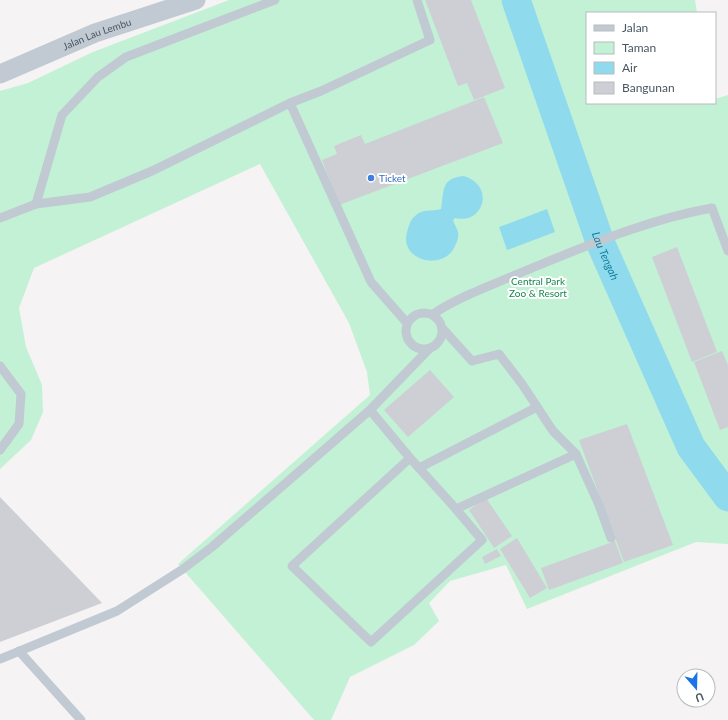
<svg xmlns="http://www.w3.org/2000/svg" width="728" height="720" font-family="Lato,sans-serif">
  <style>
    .green { fill: #c3f1d5 }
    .water { fill: #90daee }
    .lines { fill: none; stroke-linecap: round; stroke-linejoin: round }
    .river { stroke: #90daee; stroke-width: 29 }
    .building { fill: #cdcfd5 }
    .service { stroke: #c1cad2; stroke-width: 9 }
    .minor { stroke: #c1cad2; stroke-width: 19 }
    .shop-dot { fill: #3f7fe0; stroke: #fff; stroke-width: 1.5 }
    .labels { text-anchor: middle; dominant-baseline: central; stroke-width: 4; stroke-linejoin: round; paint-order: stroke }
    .street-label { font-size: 10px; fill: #4a5661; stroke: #fff }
    .shop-label { font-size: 10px; fill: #366cbe; stroke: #fff; text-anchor: start }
    .park-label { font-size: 10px; fill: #17864f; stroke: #fff }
    .water-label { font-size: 11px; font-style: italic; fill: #0c7c9b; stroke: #fff }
  </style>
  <rect width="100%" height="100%" fill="#f5f3f3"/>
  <!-- green -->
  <polygon class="green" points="229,0 695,0 697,13 587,13 587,103 715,103 715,99 728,95 728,544 696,542 527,609 506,565 450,581 429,603 439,621 414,645 350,677 331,720 314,720 178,564 370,395 367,372 349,323 260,164 34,268 19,308 26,347 42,385 43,412 31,440 0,469 0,91 28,83 93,52"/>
  <!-- water -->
  <g class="water">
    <path d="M464,176C496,186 483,225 455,218L453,220C454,224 457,228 458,232C459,237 457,242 455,246C444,272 399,261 407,232C409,226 410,220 415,216C423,208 432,212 441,209C444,190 441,178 464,176Z"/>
    <polygon points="547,209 555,232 507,250 499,227"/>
  </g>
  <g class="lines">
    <!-- river -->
    <path class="river" id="s1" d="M516,0L600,242L691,447L728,497"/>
  </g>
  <!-- building -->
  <g class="building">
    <polygon points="425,0 471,0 505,88 474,100 467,83 458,86"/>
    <polygon points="484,97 503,143 339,205 322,160 337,154 334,146 361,135 365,144"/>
    <polygon points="677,247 717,352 692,362 652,257"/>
    <polygon points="722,351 728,365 728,427 720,430 694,362"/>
    <polygon points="430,370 454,397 408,437 384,410"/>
    <polygon points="627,424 673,545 624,562 579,440"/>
    <polygon points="0,497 102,603 0,642"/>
    <polygon points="486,498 512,536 494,548 469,510"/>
    <polygon points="517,538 547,588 530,598 500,549"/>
    <polygon points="615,541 623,563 549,590 541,568"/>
    <polygon points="497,549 501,556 485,564 482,557"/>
  </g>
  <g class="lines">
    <!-- service -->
    <g class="service">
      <polyline points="290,103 371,282 407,323"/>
      <polyline points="36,204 62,115 98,77 126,57 275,0"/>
      <polyline points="0,218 36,204 90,197 152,171 290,103 321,91 430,40 417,0"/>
      <circle cx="424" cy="331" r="18"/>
      <path d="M433,314C462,295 495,284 527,270C586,246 649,219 712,208L728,251"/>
      <polyline points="443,329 472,361 499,354 522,384 553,431 576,454 599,505 611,538"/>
      <polyline points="0,366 21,394 19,424 0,450"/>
      <polyline points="370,410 410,458 456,509 576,454"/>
      <polyline points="410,458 292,566 371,642 482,540 456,509"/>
      <polyline points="419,468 537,407"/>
      <polyline points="19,651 81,720"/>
      <polyline points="0,659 117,611 183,569 212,547 370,410 430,348"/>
    </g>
    <!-- minor -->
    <path class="minor" id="s2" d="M0,74L95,33L196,0"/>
  </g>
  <!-- markers -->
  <circle class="shop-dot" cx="371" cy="178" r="4"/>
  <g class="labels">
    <!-- street labels -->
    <g class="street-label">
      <text stroke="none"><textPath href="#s2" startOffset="105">Jalan Lau Lembu</textPath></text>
    </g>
    <!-- shop labels -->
    <g class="shop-label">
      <text x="379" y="178">Ticket</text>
    </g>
    <!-- park labels -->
    <g class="park-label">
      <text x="538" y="281">Central Park<tspan x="538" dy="12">Zoo &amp; Resort</tspan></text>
    </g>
    <!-- water labels -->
    <g class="water-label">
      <text stroke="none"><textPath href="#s1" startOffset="271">Lau Tengah</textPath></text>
    </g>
  </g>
  <!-- legend -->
  <rect x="586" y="12" width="130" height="92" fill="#ffffff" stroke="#b7bbc0"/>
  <rect x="594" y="25" width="20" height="6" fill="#c1cad2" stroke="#b7bbc0"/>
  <text x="622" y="32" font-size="12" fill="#4a5661">Jalan</text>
  <rect x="594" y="42" width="20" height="12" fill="#c3f1d5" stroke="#b7bbc0"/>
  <text x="622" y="52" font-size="12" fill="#4a5661">Taman</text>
  <rect x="594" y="62" width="20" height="12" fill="#90daee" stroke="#b7bbc0"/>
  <text x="622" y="72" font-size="12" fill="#4a5661">Air</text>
  <rect x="594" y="82" width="20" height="12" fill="#cdcfd5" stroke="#b7bbc0"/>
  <text x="622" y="92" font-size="12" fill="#4a5661">Bangunan</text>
  <!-- north arrow -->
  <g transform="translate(696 688) rotate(160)"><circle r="19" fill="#ffffff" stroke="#b7bbc0"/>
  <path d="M0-3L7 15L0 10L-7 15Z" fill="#1a73e8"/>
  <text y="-6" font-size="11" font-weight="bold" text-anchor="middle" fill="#4a5661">U</text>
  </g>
</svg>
